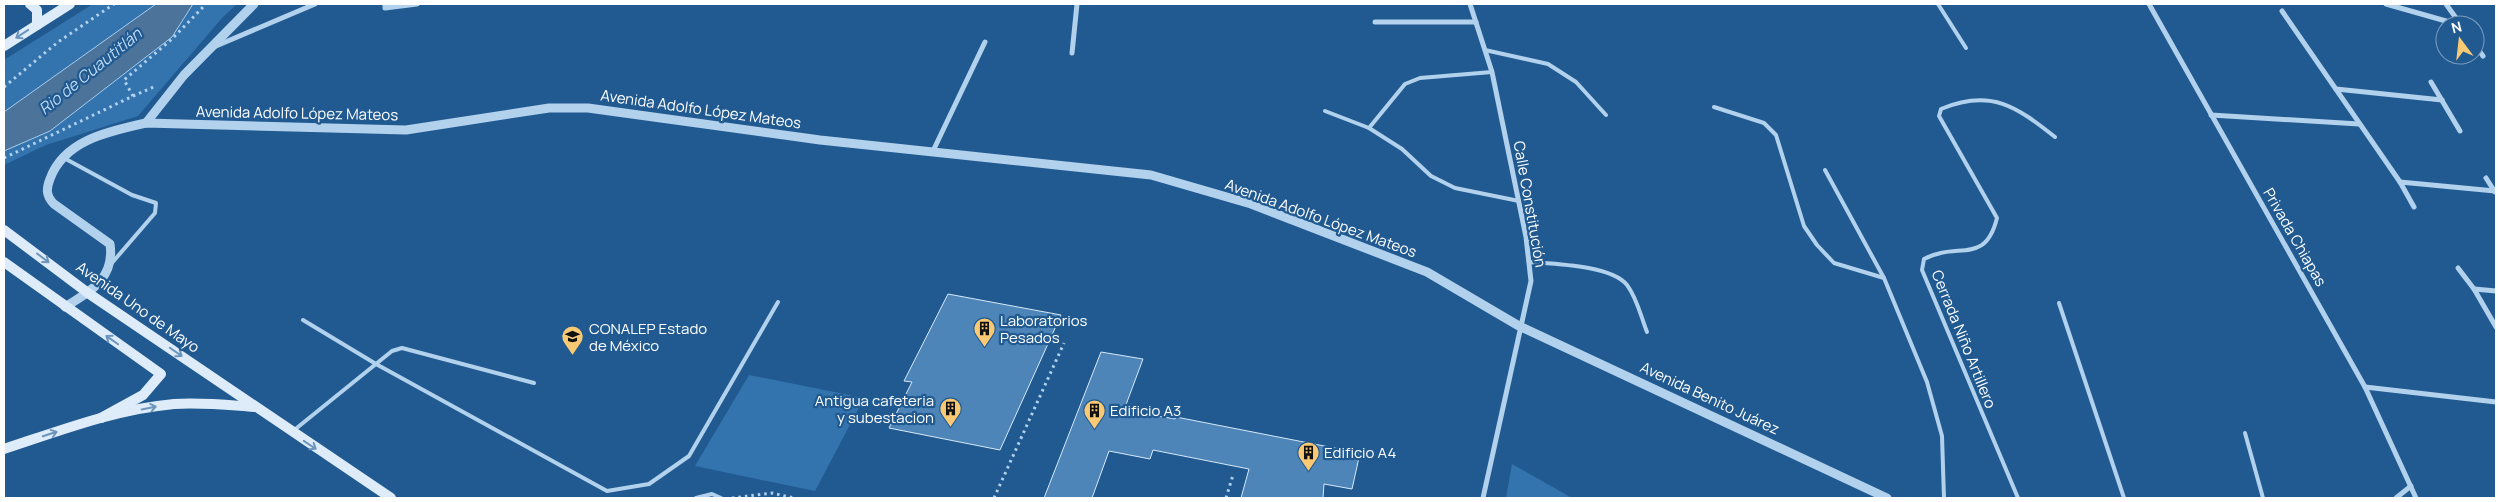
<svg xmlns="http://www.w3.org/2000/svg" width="2500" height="502" font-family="Manrope,sans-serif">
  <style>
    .green { fill: #3474ae }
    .water { fill: #4c739a; stroke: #a5ccee }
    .building { fill: #4d85b9; stroke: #d7e9f9 }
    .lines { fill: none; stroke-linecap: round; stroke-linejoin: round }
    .path { stroke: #b1d1ed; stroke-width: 3; stroke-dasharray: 2.5 4; stroke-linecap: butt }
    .service { stroke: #b1d1ed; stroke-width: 4 }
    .minor { stroke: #b1d1ed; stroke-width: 5 }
    .tertiary { stroke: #b1d1ed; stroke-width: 9 }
    .secondary { stroke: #deecfa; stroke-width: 10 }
    .oneway { stroke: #6d94bb }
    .labels { text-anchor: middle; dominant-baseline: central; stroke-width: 4.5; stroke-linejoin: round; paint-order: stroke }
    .street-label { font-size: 15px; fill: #fff; stroke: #215a91 }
    .poi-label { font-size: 15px; fill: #fff; stroke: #215a91; text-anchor: start }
    .water-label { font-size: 16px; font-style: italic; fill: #bedaf4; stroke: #215a91 }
  </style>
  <rect width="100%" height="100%" fill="#215a91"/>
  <!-- green -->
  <g class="green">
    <polygon points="93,4 237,4 222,18 138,116 46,145 4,165 4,60"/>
    <polygon points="749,375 864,398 815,491 695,466"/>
    <polygon points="1512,464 1572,498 1506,498"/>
  </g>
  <!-- water -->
  <polygon class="water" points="156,4 193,4 172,37 50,131 4,151 4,112"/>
  <!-- building -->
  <g class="building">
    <polygon points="948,294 1061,315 1000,450 889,428 912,382 904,381"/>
    <polygon points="1101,352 1143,359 1124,410 1175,419 1176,417 1360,453 1352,489 1324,484 1323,498 1241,498 1249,469 1153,450 1150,459 1109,451 1092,498 1044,498"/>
  </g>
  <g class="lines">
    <!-- path -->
    <g class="path">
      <polyline points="4,87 58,42 114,4"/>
      <polyline points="133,96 156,86"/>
      <polyline points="4,158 133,96 124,80 172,39 206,4"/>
      <polyline points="732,498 772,493 794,498"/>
      <polyline points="994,498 1064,343"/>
      <polyline points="1226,498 1233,475"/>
    </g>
    <!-- service -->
    <g class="service">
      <polyline points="1938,4 1966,48"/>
      <polyline points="1485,50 1548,64 1576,82 1606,115"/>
      <polyline points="1714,107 1764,123 1776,135 1804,226 1817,245 1834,263 1884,278"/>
      <polyline points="1325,111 1369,128 1402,149 1431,176 1455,188 1519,201"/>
      <polyline points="1369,128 1405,84 1420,78 1492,72"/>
      <polyline points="64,158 132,195 156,203 155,213 111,264"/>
      <polyline points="1825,170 1884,278 1927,382 1942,436 1944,498"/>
      <path d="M1529,262C1553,264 1611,265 1627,285C1637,298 1641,317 1647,332"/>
      <polyline points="2059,303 2124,498"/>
      <polyline points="303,320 376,364 607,491 649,484 689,456 778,302"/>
      <polyline points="293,431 392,351 402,348 534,383"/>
      <polyline points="2245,433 2263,498"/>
      <polyline points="696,498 712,494 721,498"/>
      <path d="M2018,498L1922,270L1924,259C1958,241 1985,266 1997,218L1939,116L1941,109C1991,88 2017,107 2055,137"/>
    </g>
    <!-- minor -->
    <g class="minor">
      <polyline points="385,4 385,8 417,4"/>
      <polyline points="1470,4 1492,72 1526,237 1531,281 1483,498"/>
      <polyline points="2149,4 2365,387 2416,498"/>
      <polyline points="2386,4 2460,25"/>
      <polyline points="2446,4 2461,25"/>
      <polyline points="2282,11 2400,182 2414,207"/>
      <polyline points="1375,22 1476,22"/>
      <polyline points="2475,45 2483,56"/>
      <polyline points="216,46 315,4"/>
      <polyline points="1072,53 1077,4"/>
      <polyline points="2431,82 2460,131"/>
      <polyline points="2336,89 2442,100"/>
      <polyline points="2211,115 2359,124"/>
      <polyline points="933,151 985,42"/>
      <polyline points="2486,178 2495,192"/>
      <polyline points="2400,182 2495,191"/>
      <polyline points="2458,268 2474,289 2496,327"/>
      <polyline points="2474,289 2496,291"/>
      <polyline points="2365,387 2496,402"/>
      <polyline points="2396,498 2411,486"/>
    </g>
    <!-- tertiary -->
    <g class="tertiary">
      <polyline points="146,123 184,75 254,4"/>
      <path d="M65,307C91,291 115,278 110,244L54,204C46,196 46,189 50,179C64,140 110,131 146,123L406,130L549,108H588L820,140L1151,175L1251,204L1427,272L1519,326L1887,498"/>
    </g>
    <!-- secondary -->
    <g class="secondary">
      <polyline points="30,4 37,10 37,25"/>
      <polyline points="4,46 70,4"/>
      <polyline points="4,230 88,293 391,498"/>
      <polyline points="4,262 161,374 143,395 101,418"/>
      <path d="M4,449C59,431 116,409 174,404C201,402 227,405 254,407"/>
    </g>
  </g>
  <!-- one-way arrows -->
  <defs><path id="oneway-shaft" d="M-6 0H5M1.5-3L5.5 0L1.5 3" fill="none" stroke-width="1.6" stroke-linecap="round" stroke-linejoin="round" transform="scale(1.25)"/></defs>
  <g class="oneway">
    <use href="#oneway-shaft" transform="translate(22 34) rotate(147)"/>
    <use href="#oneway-shaft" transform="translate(43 258) rotate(37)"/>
    <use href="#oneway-shaft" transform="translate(112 340) rotate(-145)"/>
    <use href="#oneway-shaft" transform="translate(176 352) rotate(35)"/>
    <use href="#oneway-shaft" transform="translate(149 408) rotate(-11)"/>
    <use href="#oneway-shaft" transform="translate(50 434) rotate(-18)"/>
    <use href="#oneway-shaft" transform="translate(310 445) rotate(34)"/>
  </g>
  <!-- icons -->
  <defs>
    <symbol id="building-pin" viewBox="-11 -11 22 30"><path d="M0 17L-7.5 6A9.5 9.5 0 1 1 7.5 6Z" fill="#fac973" stroke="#215a91"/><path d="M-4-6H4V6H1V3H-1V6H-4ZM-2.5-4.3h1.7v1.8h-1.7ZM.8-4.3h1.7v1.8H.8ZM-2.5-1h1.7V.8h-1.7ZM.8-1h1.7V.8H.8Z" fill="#111"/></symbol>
    <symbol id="school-pin" viewBox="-11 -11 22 30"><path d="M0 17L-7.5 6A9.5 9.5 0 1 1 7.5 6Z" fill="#fac973" stroke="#215a91"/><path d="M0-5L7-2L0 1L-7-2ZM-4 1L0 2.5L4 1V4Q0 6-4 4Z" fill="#111"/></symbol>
  </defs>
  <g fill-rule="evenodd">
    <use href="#building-pin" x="972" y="316" width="25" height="34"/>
    <use href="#school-pin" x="560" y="324" width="25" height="34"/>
    <use href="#building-pin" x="938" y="396" width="25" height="34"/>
    <use href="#building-pin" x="1082" y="398" width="25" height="34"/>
    <use href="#building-pin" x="1296" y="440" width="25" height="34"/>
  </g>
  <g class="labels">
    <!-- street labels -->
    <g class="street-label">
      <text transform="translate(701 109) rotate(8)">Avenida Adolfo López Mateos</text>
      <text transform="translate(297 113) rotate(1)">Avenida Adolfo López Mateos</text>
      <text transform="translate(1530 204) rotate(80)">Calle Constitución</text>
      <text transform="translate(1321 218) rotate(20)">Avenida Adolfo López Mateos</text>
      <text transform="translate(2295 237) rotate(60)">Privada Chiapas</text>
      <text transform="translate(138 307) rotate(35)">Avenida Uno de Mayo</text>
      <text transform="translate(1964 339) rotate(68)">Cerrada Niño Artillero</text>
      <text transform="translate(1710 398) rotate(25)">Avenida Benito Juárez</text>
    </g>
    <!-- poi labels -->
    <g class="poi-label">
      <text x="1000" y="320">Laboratorios<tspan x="1000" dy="17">Pesados</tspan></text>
      <text x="589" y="328">CONALEP Estado<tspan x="589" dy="17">de México</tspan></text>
      <text x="934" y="400" text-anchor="end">Antigua cafeteria<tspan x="934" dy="17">y subestacion</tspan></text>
      <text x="1110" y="410">Edificio A3</text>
      <text x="1324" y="452">Edificio A4</text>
    </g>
    <!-- water labels -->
    <g class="water-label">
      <text transform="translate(90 71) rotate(-39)">Rio de Cuautitlán</text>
    </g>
  </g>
  <!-- border -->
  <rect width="2500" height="502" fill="none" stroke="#ffffff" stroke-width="10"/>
  <!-- north arrow -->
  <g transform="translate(2460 40) rotate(345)"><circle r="24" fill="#215a91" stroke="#7a9cbd"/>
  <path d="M0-4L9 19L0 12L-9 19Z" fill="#fac973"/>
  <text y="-8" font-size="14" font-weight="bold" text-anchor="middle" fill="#ffffff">N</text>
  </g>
</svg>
